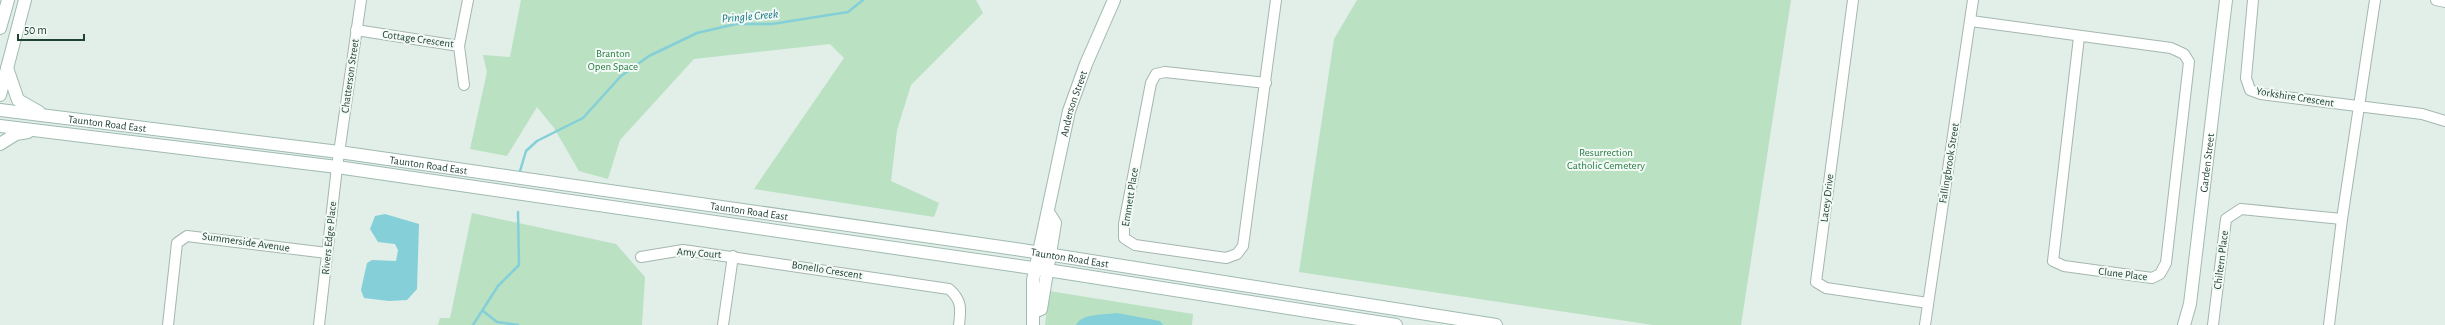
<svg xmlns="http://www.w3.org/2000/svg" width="2445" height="325" font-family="'Alegreya Sans',sans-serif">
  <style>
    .green { fill: #b9e1c2 }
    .water { fill: #84cfd8 }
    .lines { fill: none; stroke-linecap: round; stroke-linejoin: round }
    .stream { stroke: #84cfd8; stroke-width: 2.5 }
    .street-casing { stroke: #a4b7af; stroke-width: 12 }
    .secondary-casing { stroke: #9fbbb0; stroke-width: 14 }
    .street { stroke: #fff; stroke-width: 10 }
    .secondary { stroke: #fff; stroke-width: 12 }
    .labels { text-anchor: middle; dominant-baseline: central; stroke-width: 4; stroke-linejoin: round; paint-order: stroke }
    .street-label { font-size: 11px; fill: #204136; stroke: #f3faf6 }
    .park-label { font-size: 11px; fill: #267c43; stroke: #f3faf6 }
    .water-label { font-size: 12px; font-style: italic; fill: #137683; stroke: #f3faf6 }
  </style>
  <rect width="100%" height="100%" fill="#e2eee8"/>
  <!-- green -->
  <g class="green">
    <polygon points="521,0 976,0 983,13 911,85 897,130 891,181 939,203 934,217 754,189 844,58 830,44 694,59 620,140 608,179 579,171 554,128 537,107 507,156 470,149 487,72 483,55 510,57"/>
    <polygon points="1357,0 1791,0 1741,325 1653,325 1299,272 1334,39"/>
    <polygon points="472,213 616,244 645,277 642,325 438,325 440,318 450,318"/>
    <polygon points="1049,291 1193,314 1192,325 1045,325"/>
  </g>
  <!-- water -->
  <g class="water">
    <polygon points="385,214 419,224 417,289 407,300 389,301 364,298 361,290 367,263 372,260 396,261 398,250 395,244 378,242 370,229 375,216"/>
    <path d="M1117,313L1160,321L1163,325H1076C1082,313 1105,315 1117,313Z"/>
  </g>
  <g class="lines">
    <!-- stream -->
    <g class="stream">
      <polyline points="520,171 526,151 537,141 583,118 621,76 649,56 697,33 736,24 772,24 848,12 863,0"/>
      <polyline points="483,311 497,322 518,325"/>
      <polyline points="473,325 498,286 519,265 518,212"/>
    </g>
    <defs>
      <g id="street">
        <polyline points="1853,0 1816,282 1826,288 1928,303"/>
        <polyline points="2253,0 2246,78 2250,90 2261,94 2422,114 2445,121"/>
        <polyline points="2436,0 2445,2"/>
        <polyline points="1971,21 2171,48 2184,54 2189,62 2166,263 2160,274 2152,278 2064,266 2053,261 2079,37"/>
        <polyline points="356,30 459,46"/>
        <polyline points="1266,83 1165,72 1156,74 1151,83 1124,224 1124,238 1135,245 1226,258 1237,254 1243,246 1276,0"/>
        <polyline points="464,85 459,46 468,0"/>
        <path d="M641,257L683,250L949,289C962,300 961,309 959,325"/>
        <polyline points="168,325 177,243 187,236 327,253"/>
        <polyline points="319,325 337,167 361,0"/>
        <polyline points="723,325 733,256"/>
        <polyline points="1925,325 1973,0"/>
        <polyline points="2213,325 2226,219 2241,209 2342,219"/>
        <polyline points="2329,325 2342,219 2375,0"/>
      </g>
      <g id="secondary">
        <polyline points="0,28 8,0"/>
        <polyline points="7,68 18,100 39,112"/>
        <polyline points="0,95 25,0"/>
        <path id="s1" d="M0,110L339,152L1022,250L1496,325"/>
        <polyline points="0,126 337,167 1060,272 1396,325"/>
        <polyline points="0,144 16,134 28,132"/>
        <polyline points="1034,312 1041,309 1055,223 1048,212"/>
        <path id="s2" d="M1033,325V280L1069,111L1086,64L1114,0"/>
        <path id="s3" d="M2184,325L2190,304L2226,0"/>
      </g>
    </defs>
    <!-- street casing -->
    <use href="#street" class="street-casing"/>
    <!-- secondary casing -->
    <use href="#secondary" class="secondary-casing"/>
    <!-- street -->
    <use href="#street" class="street"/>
    <!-- secondary -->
    <use href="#secondary" class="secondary"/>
  </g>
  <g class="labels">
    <!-- street labels -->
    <g class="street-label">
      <text transform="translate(418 39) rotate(8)">Cottage Crescent</text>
      <text transform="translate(350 76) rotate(-82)">Chatterson Street</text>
      <text transform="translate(2295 97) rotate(9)">Yorkshire Crescent</text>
      <text stroke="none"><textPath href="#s2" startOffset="226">Anderson Street</textPath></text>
      <text stroke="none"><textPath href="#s1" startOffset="108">Taunton Road East</textPath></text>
      <text transform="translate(1949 163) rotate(-81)">Fallingbrook Street</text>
      <text stroke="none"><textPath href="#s3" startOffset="164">Garden Street</textPath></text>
      <text stroke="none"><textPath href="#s1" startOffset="432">Taunton Road East</textPath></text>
      <text transform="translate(1130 197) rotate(-81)">Emmett Place</text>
      <text transform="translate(1827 198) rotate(-83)">Lacey Drive</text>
      <text stroke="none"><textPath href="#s1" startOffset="756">Taunton Road East</textPath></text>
      <text transform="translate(329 238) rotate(-84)">Rivers Edge Place</text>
      <text transform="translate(246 242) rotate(8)">Summerside Avenue</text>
      <text transform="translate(699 253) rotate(4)">Amy Court</text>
      <text stroke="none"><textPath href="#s1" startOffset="1080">Taunton Road East</textPath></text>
      <text transform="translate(2221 260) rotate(-83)">Chiltern Place</text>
      <text transform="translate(827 270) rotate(9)">Bonello Crescent</text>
      <text transform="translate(2123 274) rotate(7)">Clune Place</text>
    </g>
    <!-- park labels -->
    <g class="park-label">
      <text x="613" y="53">Branton<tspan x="613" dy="13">Open Space</tspan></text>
      <text x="1606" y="152">Resurrection<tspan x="1606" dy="13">Catholic Cemetery</tspan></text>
    </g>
    <!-- water labels -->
    <g class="water-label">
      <text transform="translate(750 16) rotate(-5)">Pringle Creek</text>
    </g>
  </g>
  <!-- scale -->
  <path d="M18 34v6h66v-6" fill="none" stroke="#204136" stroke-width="2"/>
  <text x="24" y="34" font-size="12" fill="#204136" stroke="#f3faf6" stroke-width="3" paint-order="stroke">50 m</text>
</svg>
